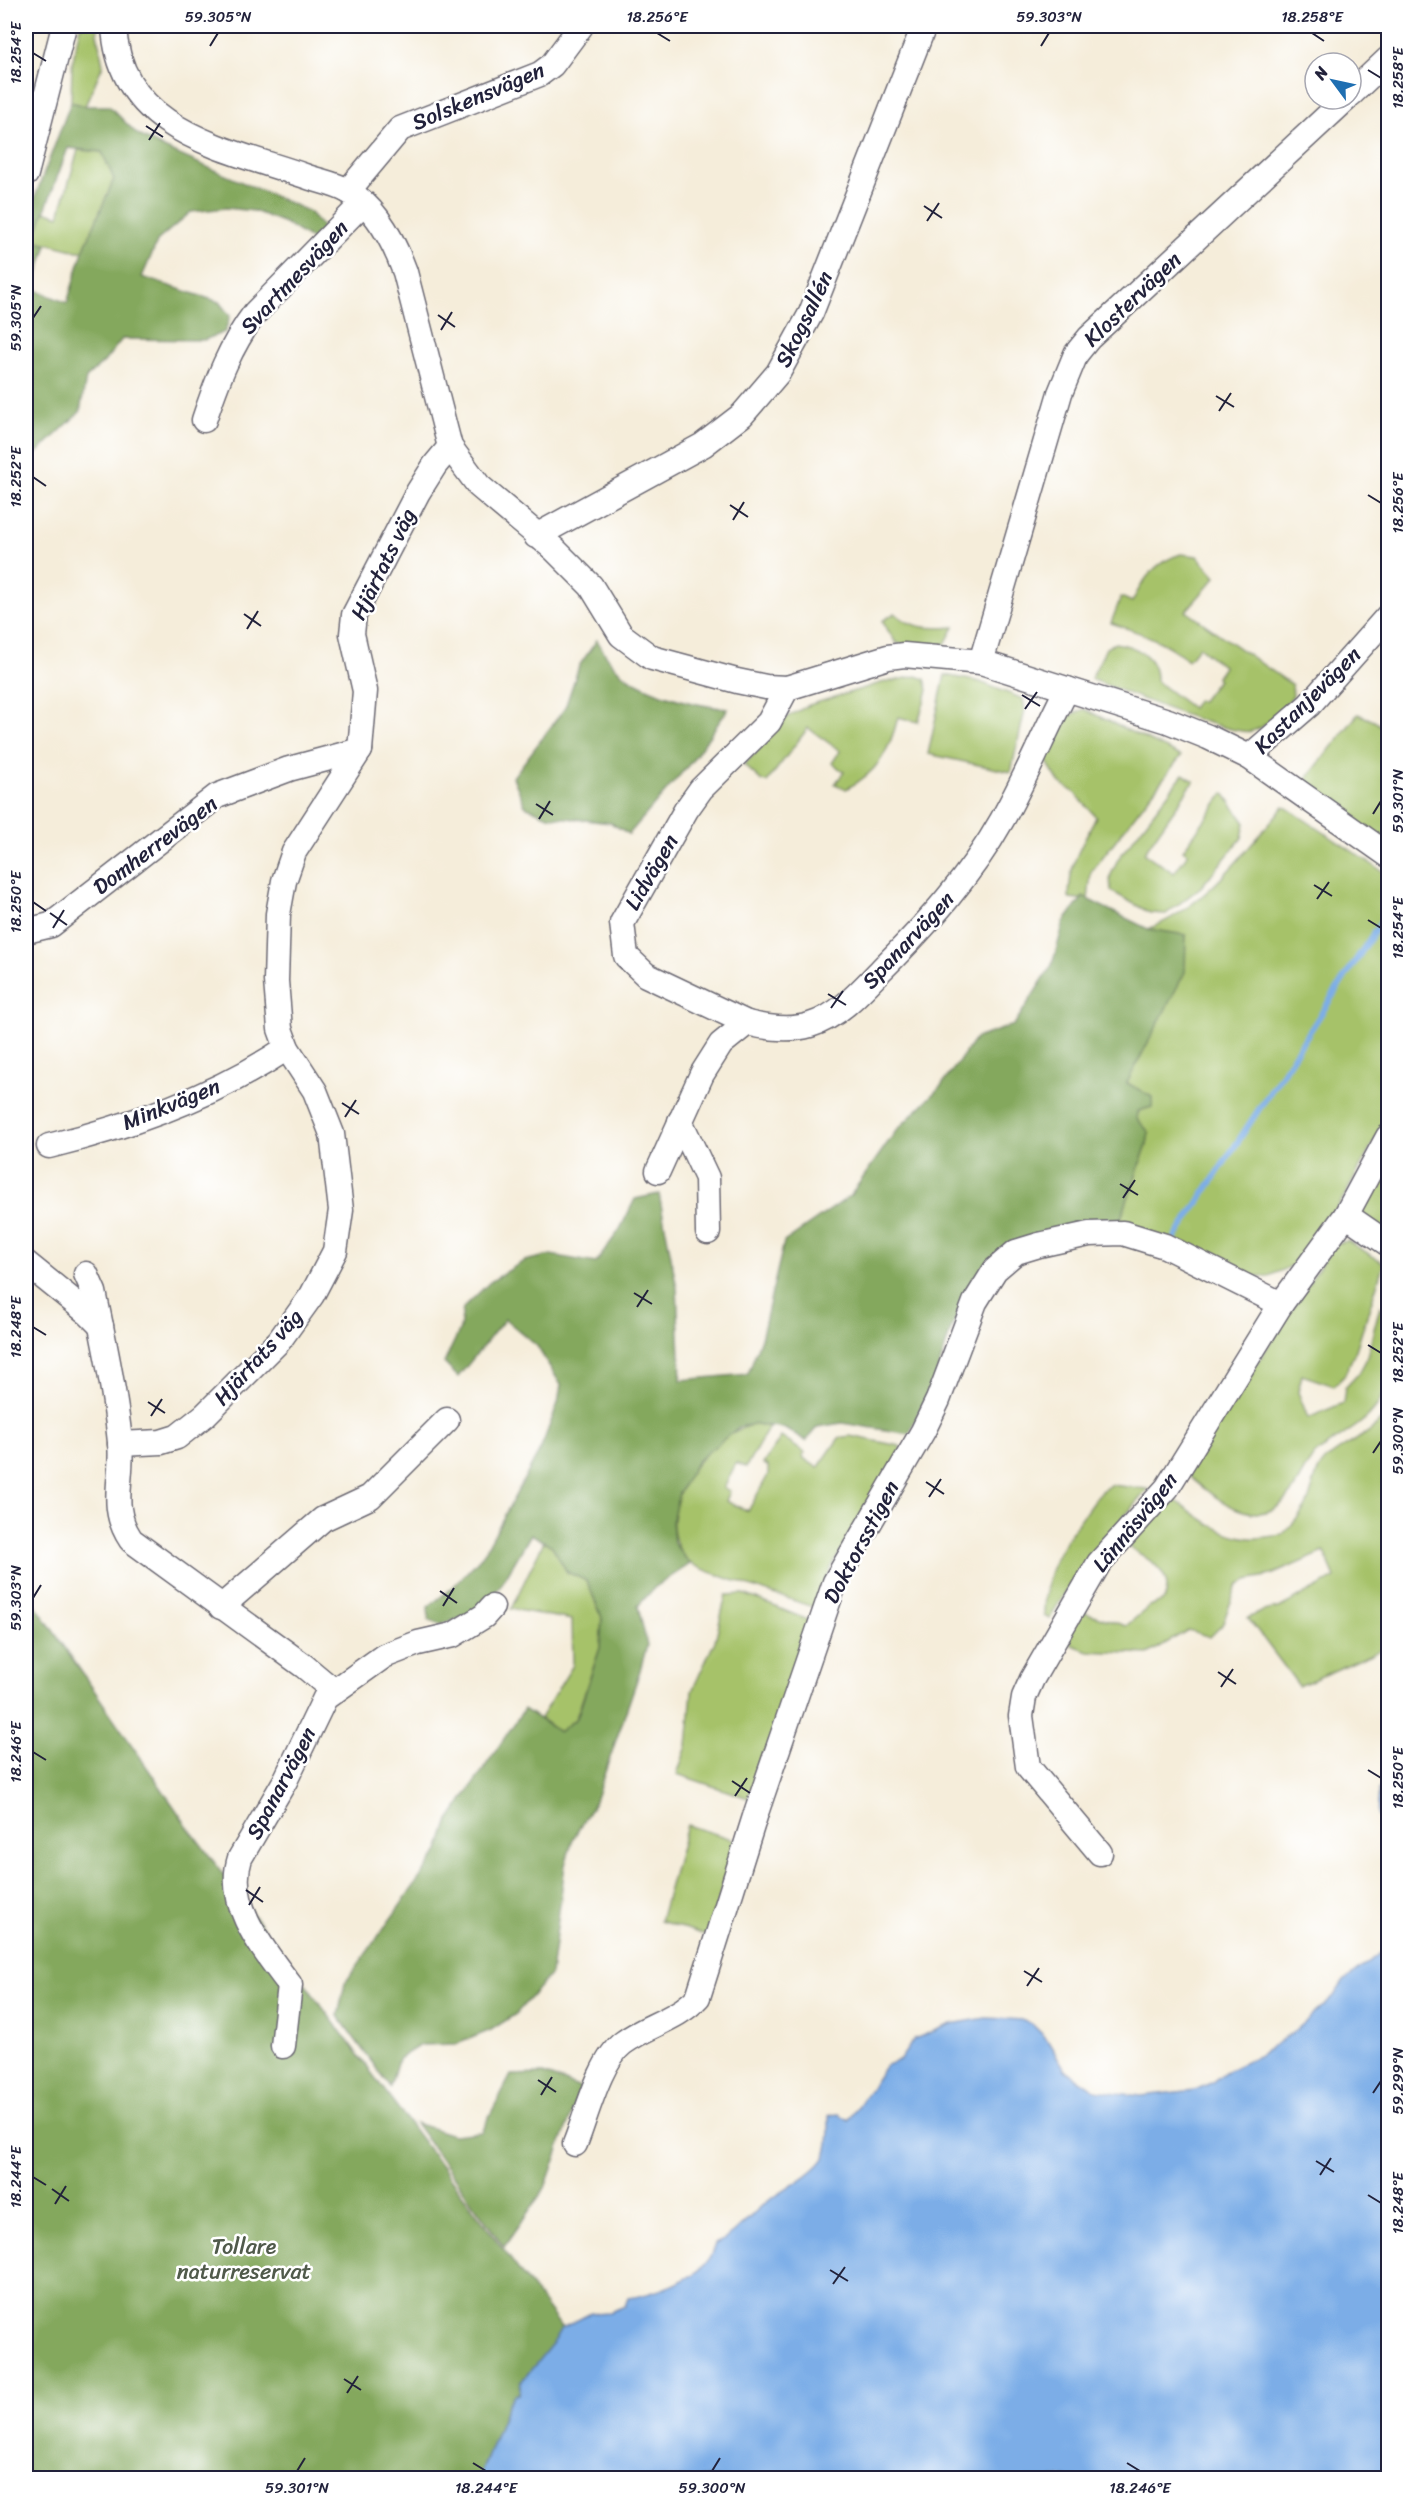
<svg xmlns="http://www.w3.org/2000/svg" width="1414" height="2504" font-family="Sriracha,sans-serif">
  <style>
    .green { fill: #a6c269; stroke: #647252; stroke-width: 1.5 }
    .forest { fill: #84a85d; stroke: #53654c; stroke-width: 1.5; fill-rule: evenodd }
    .water { fill: #7bade7; stroke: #4e6891; stroke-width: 1.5 }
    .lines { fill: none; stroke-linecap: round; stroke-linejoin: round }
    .stream { stroke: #7bade7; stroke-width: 6 }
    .minor-casing { stroke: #6c6973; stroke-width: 27 }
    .minor { stroke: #fff; stroke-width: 24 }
    .ticks { fill: none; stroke: #22223b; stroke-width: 2 }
    .labels { text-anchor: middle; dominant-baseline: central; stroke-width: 5; stroke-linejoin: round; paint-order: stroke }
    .street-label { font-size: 22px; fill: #22223b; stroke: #fff }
    .park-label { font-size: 22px; fill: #505a4b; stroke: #fff }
    .neatline { fill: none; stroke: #22223b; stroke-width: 2 }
    .ticks-label { font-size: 15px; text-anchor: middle; fill: #22223b }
  </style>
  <rect width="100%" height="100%" fill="#fff"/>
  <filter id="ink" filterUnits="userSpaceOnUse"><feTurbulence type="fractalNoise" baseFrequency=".0167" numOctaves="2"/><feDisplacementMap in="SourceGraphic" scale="12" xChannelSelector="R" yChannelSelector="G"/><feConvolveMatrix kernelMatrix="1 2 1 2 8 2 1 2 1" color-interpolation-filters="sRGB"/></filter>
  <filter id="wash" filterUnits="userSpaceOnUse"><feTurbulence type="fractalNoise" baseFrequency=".008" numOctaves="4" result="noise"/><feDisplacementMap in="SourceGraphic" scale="24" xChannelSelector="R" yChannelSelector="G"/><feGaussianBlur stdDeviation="1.35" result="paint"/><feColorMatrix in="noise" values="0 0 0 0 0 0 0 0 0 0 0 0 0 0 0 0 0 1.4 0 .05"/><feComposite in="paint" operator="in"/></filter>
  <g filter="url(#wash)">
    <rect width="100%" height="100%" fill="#f5edda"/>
    <!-- green -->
    <g class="green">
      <polygon points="80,26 99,26 97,33 103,65 85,106 71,102 72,65"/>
      <polygon points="78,150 102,152 114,179 83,251 77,251 34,240 44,211 59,216"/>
      <path d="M1181,554L1197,556L1216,577L1186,611L1292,685L1293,696C1282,708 1268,727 1252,731C1231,737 1118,689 1091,679L1106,648L1115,643C1136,646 1157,656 1156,681L1192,708L1198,700L1201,702L1218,680L1216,678L1224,667L1199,647L1188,660C1164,640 1140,633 1111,623L1121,597L1132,602C1144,578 1155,562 1181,554Z"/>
      <path d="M895,613C911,629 931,629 954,627L945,644L918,646L896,643L882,621Z"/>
      <polygon points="945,675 980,682 1023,699 1025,710 1011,772 928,754"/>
      <path d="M917,676L925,679L928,690L918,722L898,717C890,750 878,773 846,789L835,784L844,772L832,763L840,751L808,728L767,782L762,781L744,765L787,717L809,705L881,683Z"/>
      <path d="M1084,709L1181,756L1091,872L1088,900L1069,898C1070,859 1080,850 1096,817L1075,793L1059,782L1045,759L1066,717Z"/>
      <polygon points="1358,714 1374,721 1388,731 1388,845 1300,787"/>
      <polygon points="1183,774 1194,781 1144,853 1174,873 1188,854 1183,850 1224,793 1245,823 1242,838 1201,887 1166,914 1150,913 1111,891 1110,877 1118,859"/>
      <path d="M1284,806L1388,875V1116L1345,1195L1301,1262L1269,1276L1238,1277L1120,1221L1147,1144L1149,1132L1136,1119L1139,1111L1152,1107L1151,1097L1127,1083L1186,936L1148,929C1207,906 1244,852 1284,806Z"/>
      <polygon points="1388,1148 1388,1236 1364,1221 1359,1209"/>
      <path d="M1348,1241L1384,1263L1356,1350L1344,1376L1334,1386L1302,1375L1298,1392L1308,1418L1343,1403L1345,1388L1359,1373L1366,1360L1380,1306L1388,1316C1388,1359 1398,1395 1359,1424C1345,1435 1327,1444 1314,1456C1304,1467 1299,1483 1290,1495C1259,1535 1215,1499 1188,1475L1190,1467L1334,1244Z"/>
      <path d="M1388,1411V1647L1299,1686L1248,1618L1263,1611L1279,1608L1335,1578L1324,1552L1271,1575L1247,1580L1237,1586L1222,1625L1210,1637L1188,1630L1148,1654L1088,1651L1072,1645L1065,1634L1081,1611L1126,1626L1150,1606L1164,1600C1177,1571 1144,1557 1124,1544L1171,1497C1194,1513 1220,1536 1250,1538C1260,1539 1272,1536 1282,1535C1291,1526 1300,1517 1306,1506C1314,1491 1313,1471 1327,1459C1348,1441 1373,1436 1388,1411Z"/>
      <path d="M756,1424L769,1427L746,1467L736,1463L724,1488L730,1491L726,1501L748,1511L768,1475V1466L763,1464L781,1437L805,1453L802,1457L818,1468L839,1438L850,1436L900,1446L901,1453L833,1564L813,1607C793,1600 698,1571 689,1562C643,1516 705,1433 756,1424Z"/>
      <path d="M1111,1485L1148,1489C1112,1531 1075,1570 1050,1619L1044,1616C1043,1561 1071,1534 1101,1491Z"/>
      <polygon points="544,1541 552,1546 567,1572 587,1581 602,1618 600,1648 576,1718 559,1732 540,1718 573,1665 572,1620 511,1609"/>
      <polygon points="744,1594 810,1621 751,1799 677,1774 687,1746 692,1691 715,1641 726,1595"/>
      <polygon points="687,1825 735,1840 709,1936 660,1921"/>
    </g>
    <!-- forest -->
    <g class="forest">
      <path d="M71,102L85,106H109L137,134L166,149L308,211L323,227L315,242L285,223L254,211L226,208L191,212L158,240L142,277L219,302L230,316L225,332L204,340L122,339L104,362L86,378L80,412L26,463V221ZM68,148L102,152L114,179L83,251L67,303L33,289L47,245L34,240Z"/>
      <path d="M597,640C605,654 615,671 630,679C658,696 695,705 728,709L692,761L629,834L611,823L548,816L525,806L513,777L565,708L579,666Z"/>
      <polygon points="1083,897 1148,929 1186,935 1185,972 1127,1083 1152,1097 1152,1107 1138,1111 1137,1119 1149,1132 1147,1144 1120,1221 1001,1252 973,1281 952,1326 937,1373 909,1434 842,1423 817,1427 806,1441 785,1428 756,1424 739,1427 697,1461 679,1493 672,1521 674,1543 690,1564 654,1588 638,1606 647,1645 639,1674 595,1801 573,1839 565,1865 551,1974 516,2014 491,2030 457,2044 420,2045 398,2059 390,2087 338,2016 345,1983 439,1851 449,1820 524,1709 559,1732 577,1718 600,1648 602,1618 587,1581 567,1572 552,1546 531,1534 500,1587 471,1615 440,1625 429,1620 428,1607 454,1586 483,1555 541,1448 558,1403 561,1385 537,1346 505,1319 458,1377 444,1363 460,1329 463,1308 490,1282 524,1261 551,1255 596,1263 620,1229 635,1199 659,1194 677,1288 681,1380 748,1374 762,1335 784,1242 850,1196 896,1131 941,1086 976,1038 1014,1025 1052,965 1064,922"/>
      <polygon points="26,1591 188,1827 562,2328 557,2339 521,2382 519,2394 508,2404 479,2478 26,2478"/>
      <polygon points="543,2074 581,2088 545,2188 504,2247 415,2123 453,2135 481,2132 511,2075"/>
    </g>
    <!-- water -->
    <g class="water">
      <polygon points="1388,1763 1388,1824 1377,1816 1379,1791"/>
      <path d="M1388,1947V2478H479L508,2404L514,2395L519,2394L521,2382L556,2339L562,2328L591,2313L610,2312L625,2306L628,2298C650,2295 694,2280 707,2262C711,2257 713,2250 715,2244C737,2235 747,2218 764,2204C780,2192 818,2172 825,2156C830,2144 829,2127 829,2115L839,2114L849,2120L886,2065L900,2060L914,2039L951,2024L986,2018L1024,2020L1032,2024L1046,2038L1066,2071L1095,2090L1141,2096L1195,2090L1211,2083L1225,2072L1256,2057L1293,2033L1334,1996L1344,1981Z"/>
    </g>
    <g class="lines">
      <!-- stream -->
      <polyline class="stream" points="1175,1238 1388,911"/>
    </g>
  </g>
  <g filter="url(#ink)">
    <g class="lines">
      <defs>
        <g id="minor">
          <path d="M114,26C119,131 224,148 305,176C319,181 336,184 348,191C377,208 394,242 405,272L450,447L479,486L554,549L591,586L621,635L652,658L737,681L766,687L787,688L888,657L904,655L981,662L1168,721L1208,737L1249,757L1388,855"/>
          <polyline points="1351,94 1388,59"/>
          <polyline points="26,174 64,26"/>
          <polyline points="348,191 400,129 540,74 552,65 581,26"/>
          <path d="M204,420C217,381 230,346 255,313L362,204"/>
          <polyline points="536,536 703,445 742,415 778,373 811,313 924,26"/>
          <polyline points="981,662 1060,393 1076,354 1089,338 1346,99"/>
          <polyline points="1249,757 1309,705 1388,616"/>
          <polyline points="26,931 51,925 217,796 289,769 360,750"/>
          <polyline points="747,1023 646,975 626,956 622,923 686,810 701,789 769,722 787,688"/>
          <polyline points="680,1121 707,1178 708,1232"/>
          <path d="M49,1146C131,1126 217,1095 287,1048"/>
          <path d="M658,1171L702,1074L721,1044L747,1023C767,1028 790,1031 810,1025C838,1017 862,990 882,969C927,924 970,877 1002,820C1026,778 1044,733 1067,689"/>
          <polyline points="1346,1215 1388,1244"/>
          <polyline points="26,1263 89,1314 101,1326"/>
          <path d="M86,1274L94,1292C104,1341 115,1392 120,1442C124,1479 108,1506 131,1540L304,1666L334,1691"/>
          <polyline points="120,1444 161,1442 177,1437 205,1415 279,1341 312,1295 335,1251 341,1210 332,1134 315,1091 287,1048 280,1029 276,981 278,914 284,881 294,852 360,750 365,691 352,634 354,615 418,492 435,465 450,447"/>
          <polyline points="221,1607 323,1519 370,1497 447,1420"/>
          <polyline points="1100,1853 1028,1767 1021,1716 1024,1697 1032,1679 1099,1563 1167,1488 1281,1304 1346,1215 1388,1137"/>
          <path d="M283,2046L290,1985C264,1950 225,1905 240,1858L285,1781L325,1698L384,1656L418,1643L453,1635L484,1616L492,1607"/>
          <path d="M575,2144C586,2117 600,2060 623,2043C647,2025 677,2020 698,1997L757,1810L835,1582L923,1431L938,1400L975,1302L995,1270L1016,1252L1039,1245L1089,1234L1123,1233L1165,1246L1281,1304"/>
        </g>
      </defs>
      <!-- minor casing -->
      <use href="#minor" class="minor-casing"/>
      <!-- minor -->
      <use href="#minor" class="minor"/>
    </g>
  </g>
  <!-- ticks -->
  <path class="ticks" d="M657,33L670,41M1312,33L1324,41M210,46L218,33M1041,46L1049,33M33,53L46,61M1368,70L1381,78M146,126L163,137M149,140L160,123M924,206L942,218M927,221L939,203M438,315L455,327M33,318L41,306M441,330L452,312M1216,396L1234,407M1219,411L1231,393M33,477L46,486M1368,495L1381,503M730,505L748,517M733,520L744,502M244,614L261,626M247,629L258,611M1022,695L1040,706M1025,709L1037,692M536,804L553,815M1373,814L1381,801M539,819L550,801M1314,885L1332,896M1317,899L1329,882M33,902L46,911M50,913L67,925M1368,920L1381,928M53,928L64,910M828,994L846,1005M831,1008L843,991M342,1103L359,1114M345,1117L356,1100M1120,1184L1138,1195M1123,1198L1135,1180M634,1293L652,1304M637,1307L648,1290M33,1327L46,1335M1368,1345L1381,1353M148,1402L165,1413M151,1416L162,1399M1373,1453L1381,1441M926,1482L944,1494M929,1497L941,1479M440,1591L457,1603M33,1598L41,1585M443,1606L454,1588M1218,1672L1236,1684M1221,1687L1233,1669M33,1752L46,1760M1368,1770L1381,1778M732,1781L750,1793M735,1796L747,1778M246,1890L263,1902M249,1905L260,1887M1024,1971L1042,1982M1027,1986L1039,1968M538,2080L556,2092M1373,2093L1381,2081M541,2095L552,2077M1316,2161L1334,2172M1320,2175L1331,2158M33,2177L46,2185M52,2189L69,2201M1368,2195L1381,2203M55,2204L66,2186M830,2270L848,2281M833,2284L845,2267M344,2379L361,2390M347,2393L358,2376M473,2463L486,2471M1127,2463L1140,2471M297,2471L305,2458M712,2471L720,2458"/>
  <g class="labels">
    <!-- street labels -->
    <g class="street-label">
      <text transform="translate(478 96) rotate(-23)">Solskensvägen</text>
      <text transform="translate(294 277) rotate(-47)">Svartmesvägen</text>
      <text transform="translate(1132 299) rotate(-44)">Klostervägen</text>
      <text transform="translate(804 319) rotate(-64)">Skogsallén</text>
      <text transform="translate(383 564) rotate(-64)">Hjärtats väg</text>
      <text transform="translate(1307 700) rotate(-45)">Kastanjevägen</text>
      <text transform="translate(155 845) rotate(-37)">Domherrevägen</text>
      <text transform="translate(651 872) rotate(-60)">Lidvägen</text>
      <text transform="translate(908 940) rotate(-47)">Spanarvägen</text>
      <text transform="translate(171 1104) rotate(-22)">Minkvägen</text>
      <text transform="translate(258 1357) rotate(-48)">Hjärtats väg</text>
      <text transform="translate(1135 1522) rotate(-51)">Lännäsvägen</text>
      <text transform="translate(861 1542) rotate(-62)">Doktorsstigen</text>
      <text transform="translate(281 1783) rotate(-62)">Spanarvägen</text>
    </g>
    <!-- park labels -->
    <g class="park-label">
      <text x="244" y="2246">Tollare<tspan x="244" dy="25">naturreservat</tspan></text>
    </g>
  </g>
  <!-- margin -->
  <rect width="1414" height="2504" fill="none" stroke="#fff" stroke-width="66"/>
  <!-- north arrow -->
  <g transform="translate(1333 81) rotate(303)"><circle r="28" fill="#ffffff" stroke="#a7a7b1" stroke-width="1.5"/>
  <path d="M0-4.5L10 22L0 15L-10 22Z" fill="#1f6fb2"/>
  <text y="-9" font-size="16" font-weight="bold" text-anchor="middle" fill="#22223b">N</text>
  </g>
  <rect x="33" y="33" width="1348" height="2438" class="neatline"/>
  <g class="ticks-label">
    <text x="218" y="22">59.305°N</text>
    <text x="657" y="22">18.256°E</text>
    <text x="1049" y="22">59.303°N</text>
    <text x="1312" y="22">18.258°E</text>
    <text transform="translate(16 53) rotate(-90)" y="5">18.254°E</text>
    <text transform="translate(1398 78) rotate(-90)" y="5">18.258°E</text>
    <text transform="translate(16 318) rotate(-90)" y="5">59.305°N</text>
    <text transform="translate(16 477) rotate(-90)" y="5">18.252°E</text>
    <text transform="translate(1398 503) rotate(-90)" y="5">18.256°E</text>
    <text transform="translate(1398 801) rotate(-90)" y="5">59.301°N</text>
    <text transform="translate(16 902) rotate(-90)" y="5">18.250°E</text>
    <text transform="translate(1398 928) rotate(-90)" y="5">18.254°E</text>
    <text transform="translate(16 1327) rotate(-90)" y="5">18.248°E</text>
    <text transform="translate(1398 1353) rotate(-90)" y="5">18.252°E</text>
    <text transform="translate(1398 1441) rotate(-90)" y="5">59.300°N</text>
    <text transform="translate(16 1598) rotate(-90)" y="5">59.303°N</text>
    <text transform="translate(16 1752) rotate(-90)" y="5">18.246°E</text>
    <text transform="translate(1398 1778) rotate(-90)" y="5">18.250°E</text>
    <text transform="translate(1398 2081) rotate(-90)" y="5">59.299°N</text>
    <text transform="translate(16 2177) rotate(-90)" y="5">18.244°E</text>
    <text transform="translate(1398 2203) rotate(-90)" y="5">18.248°E</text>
    <text x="297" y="2493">59.301°N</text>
    <text x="486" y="2493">18.244°E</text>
    <text x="712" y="2493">59.300°N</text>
    <text x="1140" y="2493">18.246°E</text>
  </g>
</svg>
